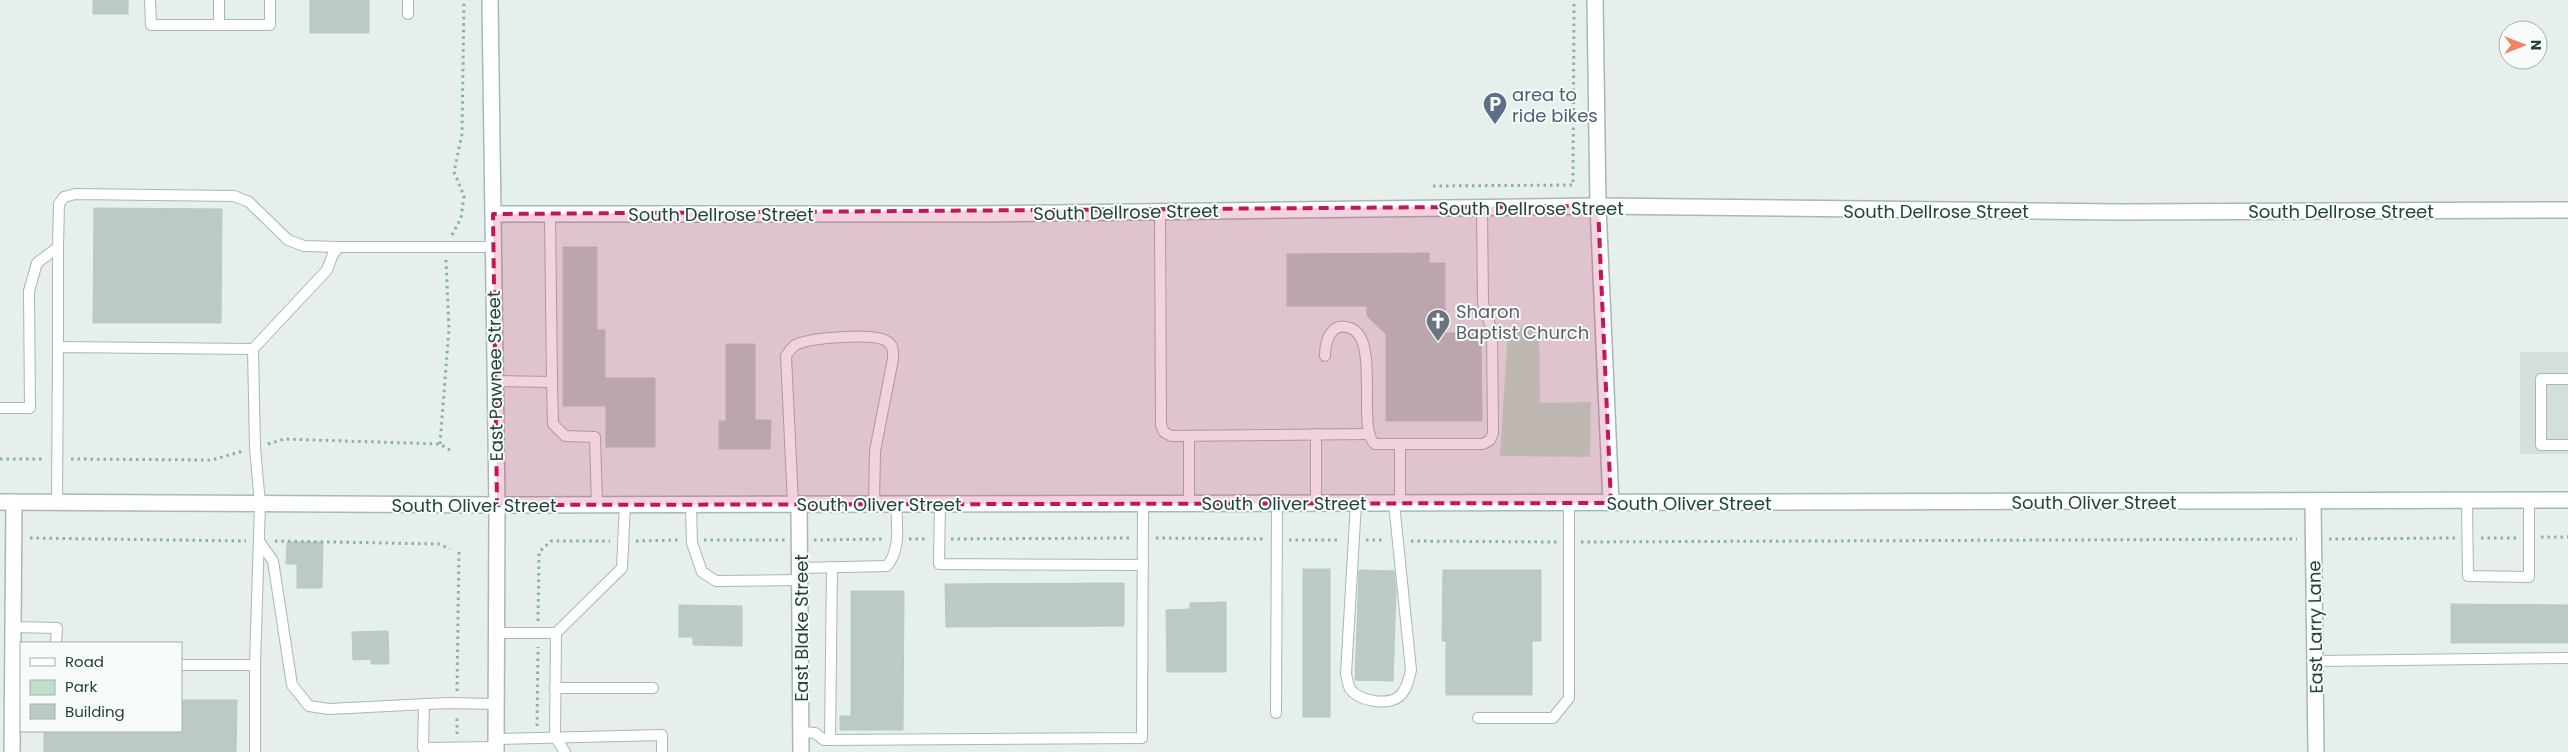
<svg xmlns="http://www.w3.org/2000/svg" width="2568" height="752" font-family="Poppins,sans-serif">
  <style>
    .built { fill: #d4dfda }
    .green { fill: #bfe0c8 }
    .building { fill: #bbcac4; stroke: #b8c9c2 }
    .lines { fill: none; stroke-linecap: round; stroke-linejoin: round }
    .lane-casing { stroke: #a8b8b2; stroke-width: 12 }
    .street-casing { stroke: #a8b8b2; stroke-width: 18 }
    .secondary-casing { stroke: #a4bbb3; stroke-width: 18 }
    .path { stroke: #86b3a5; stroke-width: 3; stroke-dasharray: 2.5 4; stroke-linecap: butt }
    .lane { stroke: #fff; stroke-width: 10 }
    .street { stroke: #fff; stroke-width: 15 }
    .secondary { stroke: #fff; stroke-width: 15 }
    .marked { fill: #c2185b; fill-opacity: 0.2; stroke: #c2185b; stroke-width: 4; stroke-dasharray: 10 6; stroke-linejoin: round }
    .labels { text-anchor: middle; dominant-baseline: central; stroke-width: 4; stroke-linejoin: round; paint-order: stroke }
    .service-label { font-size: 18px; fill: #4e5e75; stroke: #f7fbf9; text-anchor: start }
    .street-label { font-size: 18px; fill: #24423a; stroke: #f7fbf9 }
    .worship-label { font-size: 18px; fill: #5b616d; stroke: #f7fbf9; text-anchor: start }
  </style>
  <rect width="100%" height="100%" fill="#e6efeb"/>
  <!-- built -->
  <rect class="built" x="2520" y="352" width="48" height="102"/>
  <!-- green -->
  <polygon class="green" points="1539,328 1540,403 1591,402 1590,457 1500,456 1508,329"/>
  <!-- building -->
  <g class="building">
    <rect x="93" y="0" width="35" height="14"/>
    <rect x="310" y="0" width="59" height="33"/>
    <polygon points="94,208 222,209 221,323 93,323"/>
    <polygon points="563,247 597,247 597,330 605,330 605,378 655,378 655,447 606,447 606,406 563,406"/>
    <polygon points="1429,253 1429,263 1445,263 1445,333 1481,333 1482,421 1386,421 1386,334 1367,316 1367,306 1287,306 1287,254"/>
    <polygon points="726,344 755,344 755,420 771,420 770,449 719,449 719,421 726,421"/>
    <polygon points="287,542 323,542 322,588 297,588 297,564 286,564"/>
    <rect x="1303" y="569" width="27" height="148"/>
    <polygon points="1359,570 1394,571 1396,591 1393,681 1355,680"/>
    <polygon points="1443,570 1541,570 1541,641 1532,641 1532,695 1446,695 1446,641 1442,641"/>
    <polygon points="1124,583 1124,626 946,627 945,584"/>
    <polygon points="851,591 904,591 903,730 840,730 840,716 851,716"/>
    <polygon points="1226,602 1226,672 1167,672 1166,610 1190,609 1190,603"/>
    <polygon points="2451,604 2568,605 2568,643 2451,643"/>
    <polygon points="679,605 742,606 742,646 693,645 693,637 679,637"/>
    <polygon points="388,631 389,664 371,664 371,659 353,660 352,632"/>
    <polygon points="181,700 237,700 236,752 44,752 44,731 181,731"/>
  </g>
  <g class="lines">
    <defs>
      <g id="lane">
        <polyline points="150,0 151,25 270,25 270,0"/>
        <polyline points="219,0 219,25"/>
        <polyline points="408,0 408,14"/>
        <polyline points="1160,211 1161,425 1164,432 1171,436 1369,434"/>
        <polyline points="550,214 552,382"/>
        <polyline points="58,247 58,347"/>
        <path d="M1325,356C1325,341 1331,321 1350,328C1381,338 1356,430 1375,444H1483L1490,440L1493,433L1492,331L1483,303L1482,208"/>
        <polyline points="2568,379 2541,379 2541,445 2568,445"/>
        <polyline points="495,381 552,382 553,424 565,436 595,437 597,505"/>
        <polyline points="0,408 30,408 29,291 37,263 58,247 59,204 64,197 75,194 234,196 249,202 288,240 304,246 339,247"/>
        <polyline points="1316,434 1316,503"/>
        <polyline points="1400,444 1400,503"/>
        <polyline points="2467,501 2468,576 2529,577 2529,500"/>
        <polyline points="57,502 58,347 253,349"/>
        <polyline points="1189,503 1189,436"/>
        <path d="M1356,503L1346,674C1347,678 1348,685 1350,689C1359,701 1385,705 1397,698C1406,693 1409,679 1411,670L1394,503"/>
        <polyline points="691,504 692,543 702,572 716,581 801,580"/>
        <path d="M793,504L786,356C790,350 793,345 800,343C815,338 876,332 888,342C894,346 893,353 893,359L875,451L874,504"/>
        <polyline points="940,504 939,564 1143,565"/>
        <polyline points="259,541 273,561 292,685 309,706 329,709 447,703 496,704"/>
        <path d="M801,568L887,566C901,549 897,525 896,504"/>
        <polyline points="13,627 57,628 56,643"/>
        <polyline points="496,633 556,633"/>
        <polyline points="2316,661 2568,658"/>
        <polyline points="181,665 255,665 260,504 255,448 253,349 327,270 333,254 339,247 494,247"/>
        <polyline points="555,688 653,688"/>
        <polyline points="424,704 423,748 496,747"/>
        <polyline points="1276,713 1277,503"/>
        <polyline points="1478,718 1553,718 1569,698 1569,503"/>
        <polyline points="801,732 815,733 824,740 1142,738 1143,503"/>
        <polyline points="496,739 662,735 662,752"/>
        <polyline points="830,740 832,567"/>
        <polyline points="255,752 255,665"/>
        <polyline points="565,752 555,737 556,633 622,568 625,504"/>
      </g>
      <g id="street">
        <polyline points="1595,0 1598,206 1611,503"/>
        <polyline points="493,214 969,214 1598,206 2119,212 2568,210"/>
        <polyline points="2313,501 2316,752"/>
        <polyline points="799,504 801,752"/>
        <polyline points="12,752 14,502"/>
      </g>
      <g id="secondary">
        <polyline points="490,0 497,505 496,752"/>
        <polyline points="0,502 497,505 2568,500"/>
      </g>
    </defs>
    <!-- lane casing -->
    <use href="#lane" class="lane-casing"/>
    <!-- street casing -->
    <use href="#street" class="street-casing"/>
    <!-- secondary casing -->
    <use href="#secondary" class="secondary-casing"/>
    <!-- path -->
    <g class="path">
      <polyline points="1433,186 1573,185 1574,0"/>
      <polyline points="452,235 461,218 464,196 454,172 462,134 464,0"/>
      <polyline points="268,444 284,439 440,444 453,452"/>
      <polyline points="440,444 449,329 446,260"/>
      <polyline points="0,459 44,459"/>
      <polyline points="71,459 212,460 243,451"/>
      <polyline points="2541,537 2568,537"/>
      <polyline points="30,538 246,541"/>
      <polyline points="1156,538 1265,539"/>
      <polyline points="2481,538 2517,538"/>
      <polyline points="909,539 927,539"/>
      <polyline points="951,539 1130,538"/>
      <polyline points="2329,539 2455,538"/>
      <polyline points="704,540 785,540"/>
      <polyline points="814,540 885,539"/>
      <polyline points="1289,540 1340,540"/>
      <polyline points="1366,540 1385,540"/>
      <polyline points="275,541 439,544 450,549"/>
      <polyline points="636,541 680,540"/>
      <polyline points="1411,541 1557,542"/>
      <polyline points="1581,542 2297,539"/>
      <polyline points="538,621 539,552 551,541 610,541"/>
      <polyline points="457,691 459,549"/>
      <polyline points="537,726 538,647"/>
      <polyline points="457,734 457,715"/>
    </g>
    <!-- lane -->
    <use href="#lane" class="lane"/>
    <!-- street -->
    <use href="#street" class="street"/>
    <!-- secondary -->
    <use href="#secondary" class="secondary"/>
  </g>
  <!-- marked area -->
  <path class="marked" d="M1598,206L1611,503L497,505L493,214Z"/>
  <!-- icons -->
  <defs>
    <symbol id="parking-pin" viewBox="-11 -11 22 30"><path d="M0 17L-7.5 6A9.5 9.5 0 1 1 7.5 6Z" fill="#5c6f8a" stroke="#f7fbf9"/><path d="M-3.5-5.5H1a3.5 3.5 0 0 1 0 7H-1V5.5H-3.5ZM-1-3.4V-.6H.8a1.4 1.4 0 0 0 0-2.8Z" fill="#fff"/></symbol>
    <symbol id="church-pin" viewBox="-11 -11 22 30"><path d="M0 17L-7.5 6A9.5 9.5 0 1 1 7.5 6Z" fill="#6b7280" stroke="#f7fbf9"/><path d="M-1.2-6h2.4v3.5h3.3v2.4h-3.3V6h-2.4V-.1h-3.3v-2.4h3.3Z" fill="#fff"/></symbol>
  </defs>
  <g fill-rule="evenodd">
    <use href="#parking-pin" x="1481" y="90" width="28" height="38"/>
    <use href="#church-pin" x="1424" y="307" width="28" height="38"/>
  </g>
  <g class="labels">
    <!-- service labels -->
    <g class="service-label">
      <text x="1512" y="94">area to<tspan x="1512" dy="21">ride bikes</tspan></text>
    </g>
    <!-- street labels -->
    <g class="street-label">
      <text x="1531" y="208">South Dellrose Street</text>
      <text x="1936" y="211">South Dellrose Street</text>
      <text x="2341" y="211">South Dellrose Street</text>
      <text transform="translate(1126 212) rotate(-1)">South Dellrose Street</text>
      <text x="721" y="214">South Dellrose Street</text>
      <text transform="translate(495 376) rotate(-91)">East Pawnee Street</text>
      <text x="2094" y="502">South Oliver Street</text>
      <text x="1284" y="503">South Oliver Street</text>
      <text x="1689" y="503">South Oliver Street</text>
      <text x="879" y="504">South Oliver Street</text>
      <text x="474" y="505">South Oliver Street</text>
      <text transform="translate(2315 627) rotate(-91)">East Larry Lane</text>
      <text transform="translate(801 628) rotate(-90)">East Blake Street</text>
    </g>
    <!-- worship labels -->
    <g class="worship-label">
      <text x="1456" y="311">Sharon<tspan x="1456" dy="21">Baptist Church</tspan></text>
    </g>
  </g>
  <!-- legend -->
  <rect x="20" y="642" width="162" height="90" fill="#f7fbf9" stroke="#a3b1ad"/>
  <rect x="30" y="658" width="25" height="8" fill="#ffffff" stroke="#a3b1ad"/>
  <text x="65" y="667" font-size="15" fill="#24423a">Road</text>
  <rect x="30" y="680" width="25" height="15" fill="#bfe0c8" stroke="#a3b1ad"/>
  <text x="65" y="692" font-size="15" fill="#24423a">Park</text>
  <rect x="30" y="704" width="25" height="15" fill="#bbcac4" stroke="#a3b1ad"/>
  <text x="65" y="717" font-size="15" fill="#24423a">Building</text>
  <!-- north arrow -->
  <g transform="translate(2523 45) rotate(90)"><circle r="24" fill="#f7fbf9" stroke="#a3b1ad"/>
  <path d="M0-4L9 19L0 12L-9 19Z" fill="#f4845f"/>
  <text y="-8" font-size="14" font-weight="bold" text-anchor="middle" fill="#24423a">N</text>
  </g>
</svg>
